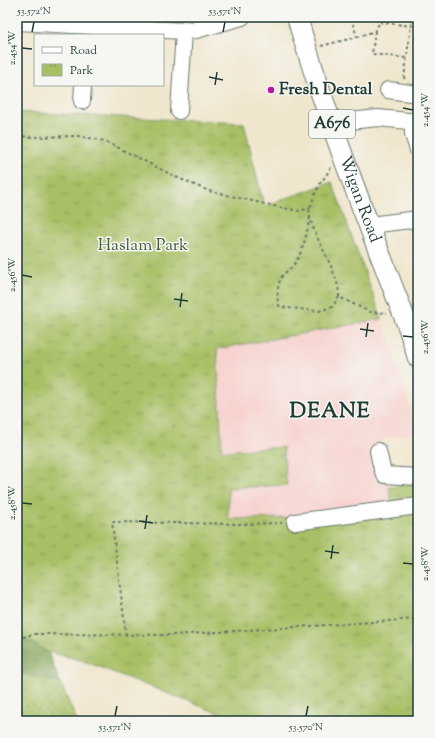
<svg xmlns="http://www.w3.org/2000/svg" width="435" height="738" font-family="'Sorts Mill Goudy',serif">
  <style>
    .built { fill: #f7d0cc }
    .forest { fill: url(#forest-crowns); stroke: #527247 }
    .park { fill: url(#park-tufts); stroke: #647e4c }
    .garden { fill: url(#garden-dots); stroke: #647e4c }
    .lines { fill: none; stroke-linecap: round; stroke-linejoin: round }
    .minor-casing { stroke: #68786a; stroke-width: 18 }
    .major-casing { stroke: #68786a; stroke-width: 22 }
    .path { stroke: #68786a; stroke-width: 2; stroke-dasharray: 3 3; stroke-linecap: butt }
    .minor { stroke: #fff; stroke-width: 16 }
    .major { stroke: #fff; stroke-width: 20 }
    .ticks { fill: none; stroke: #1f3d34; stroke-width: 1.5 }
    .poi-dot { fill: #b5179e; stroke: #f6f6f2; stroke-width: 1.5 }
    .labels { text-anchor: middle; dominant-baseline: central; stroke-width: 3; stroke-linejoin: round; paint-order: stroke }
    .shield { fill: #f6f6f2; stroke: #60746d; stroke-width: 1 }
    .shield-label { font-size: 16px; font-weight: bold; fill: #1f3d34 }
    .poi-label { font-size: 17px; font-weight: bold; fill: #1f3d34; stroke: #f6f6f2; text-anchor: start }
    .street-label { font-size: 17px; fill: #1f3d34; stroke: #f6f6f2 }
    .park-label { font-size: 17px; fill: #415e40; stroke: #f6f6f2 }
    .district-label { font-size: 21px; font-weight: bold; letter-spacing: 1px; fill: #1f3d34; stroke: #f6f6f2 }
    .neatline { fill: none; stroke: #1f3d34; stroke-width: 1.5 }
    .ticks-label { font-size: 10px; text-anchor: middle; fill: #1f3d34 }
  </style>
  <defs>
    <pattern id="forest-crowns" width="20" height="18" patternUnits="userSpaceOnUse"><rect width="20" height="18" fill="#86a65a"/><path d="M2 6a3 3 0 1 1 6 0M12 15a3 3 0 1 1 6 0" fill="none" stroke="#6d884b"/></pattern>
    <pattern id="park-tufts" width="24" height="20" patternUnits="userSpaceOnUse"><rect width="24" height="20" fill="#a8c065"/><path d="M3 7l-1-3M5 7V3M7 7l1-3M15 17l-1-3M17 17v-4M19 17l1-3" fill="none" stroke="#889d54"/></pattern>
    <pattern id="garden-dots" width="8" height="8" patternUnits="userSpaceOnUse"><rect width="8" height="8" fill="#a8c065"/><path d="M2 2h.1M6 6h.1" fill="none" stroke="#889d54" stroke-width="1.8" stroke-linecap="round"/></pattern>
  </defs>
  <rect width="100%" height="100%" fill="#f6f6f2"/>
  <filter id="ink" filterUnits="userSpaceOnUse"><feTurbulence type="fractalNoise" baseFrequency=".025" numOctaves="2"/><feDisplacementMap in="SourceGraphic" scale="8" xChannelSelector="R" yChannelSelector="G"/><feConvolveMatrix kernelMatrix="1 2 1 2 8 2 1 2 1" color-interpolation-filters="sRGB"/></filter>
  <filter id="wash" filterUnits="userSpaceOnUse"><feTurbulence type="fractalNoise" baseFrequency=".012" numOctaves="4" result="noise"/><feDisplacementMap in="SourceGraphic" scale="16" xChannelSelector="R" yChannelSelector="G"/><feGaussianBlur stdDeviation="0.9" result="paint"/><feColorMatrix in="noise" values="0 0 0 0 0 0 0 0 0 0 0 0 0 0 0 0 0 1.4 0 .05"/><feComposite in="paint" operator="in"/></filter>
  <g filter="url(#wash)">
    <rect width="100%" height="100%" fill="#f0e6cd"/>
    <!-- built -->
    <polygon class="built" points="382,319 390,341 418,433 382,439 392,504 297,518 228,519 228,487 287,485 283,447 222,451 217,349"/>
    <!-- forest -->
    <polygon class="forest" points="17,634 48,652 60,682 17,673"/>
    <!-- park -->
    <polygon class="park" points="17,112 244,123 264,206 332,182 382,319 217,349 222,451 283,447 287,485 228,488 228,519 297,518 392,504 389,487 418,483 418,721 239,721 81,660 48,652 17,634"/>
    <!-- garden -->
    <polygon class="garden" points="17,673 60,682 77,721 17,721"/>
  </g>
  <g filter="url(#ink)">
    <g class="lines">
      <defs>
        <g id="minor">
          <polyline points="17,22 184,31 196,30 242,17"/>
          <polyline points="388,90 418,94"/>
          <polyline points="82,101 83,85"/>
          <polyline points="179,111 184,31"/>
          <polyline points="413,121 413,134 418,150"/>
          <polyline points="331,123 378,118 418,122"/>
          <polyline points="370,225 418,219"/>
          <polyline points="378,451 382,469 385,475 418,477"/>
          <polyline points="295,522 418,506"/>
        </g>
        <g id="major">
          <path id="s1" d="M297,17C328,123 369,226 409,329L418,358"/>
        </g>
      </defs>
      <!-- minor casing -->
      <use href="#minor" class="minor-casing"/>
      <!-- major casing -->
      <use href="#major" class="major-casing"/>
      <!-- path -->
      <g class="path">
        <polyline points="402,17 412,18"/>
        <polyline points="380,22 411,26 418,25"/>
        <polyline points="375,31 372,54 406,58"/>
        <polyline points="357,37 375,31 380,22 381,17"/>
        <polyline points="321,46 357,37 351,17"/>
        <polyline points="404,79 412,17"/>
        <polyline points="17,136 32,137 78,136 105,141 176,177 209,191 283,208 299,211 310,208"/>
        <path d="M331,167C328,173 325,177 321,182C317,188 313,200 310,207C305,228 340,269 339,297L370,312L387,313"/>
        <path d="M310,217C307,231 305,243 299,256C297,260 294,265 290,269C288,271 285,272 283,275C278,280 275,301 280,307L319,311L332,307L339,297"/>
        <polyline points="126,635 112,522 243,524 282,523"/>
        <polyline points="17,639 33,634 173,635 418,619"/>
      </g>
      <!-- minor -->
      <use href="#minor" class="minor"/>
      <!-- major -->
      <use href="#major" class="major"/>
    </g>
  </g>
  <!-- ticks -->
  <path class="ticks" d="M32,32L34,22M223,32L225,22M22,48L32,49M209,77L223,80M215,85L217,72M403,108L413,110M22,275L32,277M174,299L188,301M180,307L182,293M360,329L374,331M403,336L413,337M366,337L368,323M22,503L32,504M139,521L153,523M145,529L147,515M325,551L339,553M331,559L333,545M403,563L413,564M115,716L117,706M306,716L308,706"/>
  <!-- markers -->
  <circle class="poi-dot" cx="271" cy="90" r="4"/>
  <g class="labels">
    <!-- shield labels -->
    <rect class="shield" x="309" y="110" width="46" height="28" rx="3"/>
    <g class="shield-label">
      <text x="332" y="124">A676</text>
    </g>
    <!-- poi labels -->
    <g class="poi-label">
      <text x="279" y="90">Fresh Dental</text>
    </g>
    <!-- street labels -->
    <g class="street-label">
      <text stroke="none"><textPath href="#s1" startOffset="193">Wigan Road</textPath></text>
    </g>
    <!-- park labels -->
    <g class="park-label">
      <text x="143" y="246">Haslam Park</text>
    </g>
    <!-- district labels -->
    <g class="district-label">
      <text x="330" y="412">DEANE</text>
    </g>
  </g>
  <!-- margin -->
  <rect width="435" height="738" fill="none" stroke="#f6f6f2" stroke-width="44"/>
  <!-- legend -->
  <rect x="34" y="34" width="130" height="52" fill="#f6f6f2" stroke="#a0aca6"/>
  <rect x="42" y="47" width="20" height="6" fill="#ffffff" stroke="#a0aca6"/>
  <text x="70" y="54" font-size="12" fill="#1f3d34">Road</text>
  <rect x="42" y="64" width="20" height="12" fill="url(#park-tufts)" stroke="#a0aca6"/>
  <text x="70" y="74" font-size="12" fill="#1f3d34">Park</text>
  <rect x="22" y="22" width="391" height="694" class="neatline"/>
  <g class="ticks-label">
    <text x="34" y="14">53.572°N</text>
    <text x="225" y="14">53.571°N</text>
    <text transform="translate(11 48) rotate(-90)" y="4">2.454°W</text>
    <text transform="translate(424 110) rotate(-90)" y="4">2.454°W</text>
    <text transform="translate(11 275) rotate(-90)" y="4">2.456°W</text>
    <text transform="translate(424 337) rotate(-90)" y="4">2.456°W</text>
    <text transform="translate(11 503) rotate(-90)" y="4">2.458°W</text>
    <text transform="translate(424 564) rotate(-90)" y="4">2.458°W</text>
    <text x="115" y="730">53.571°N</text>
    <text x="306" y="730">53.570°N</text>
  </g>
</svg>
